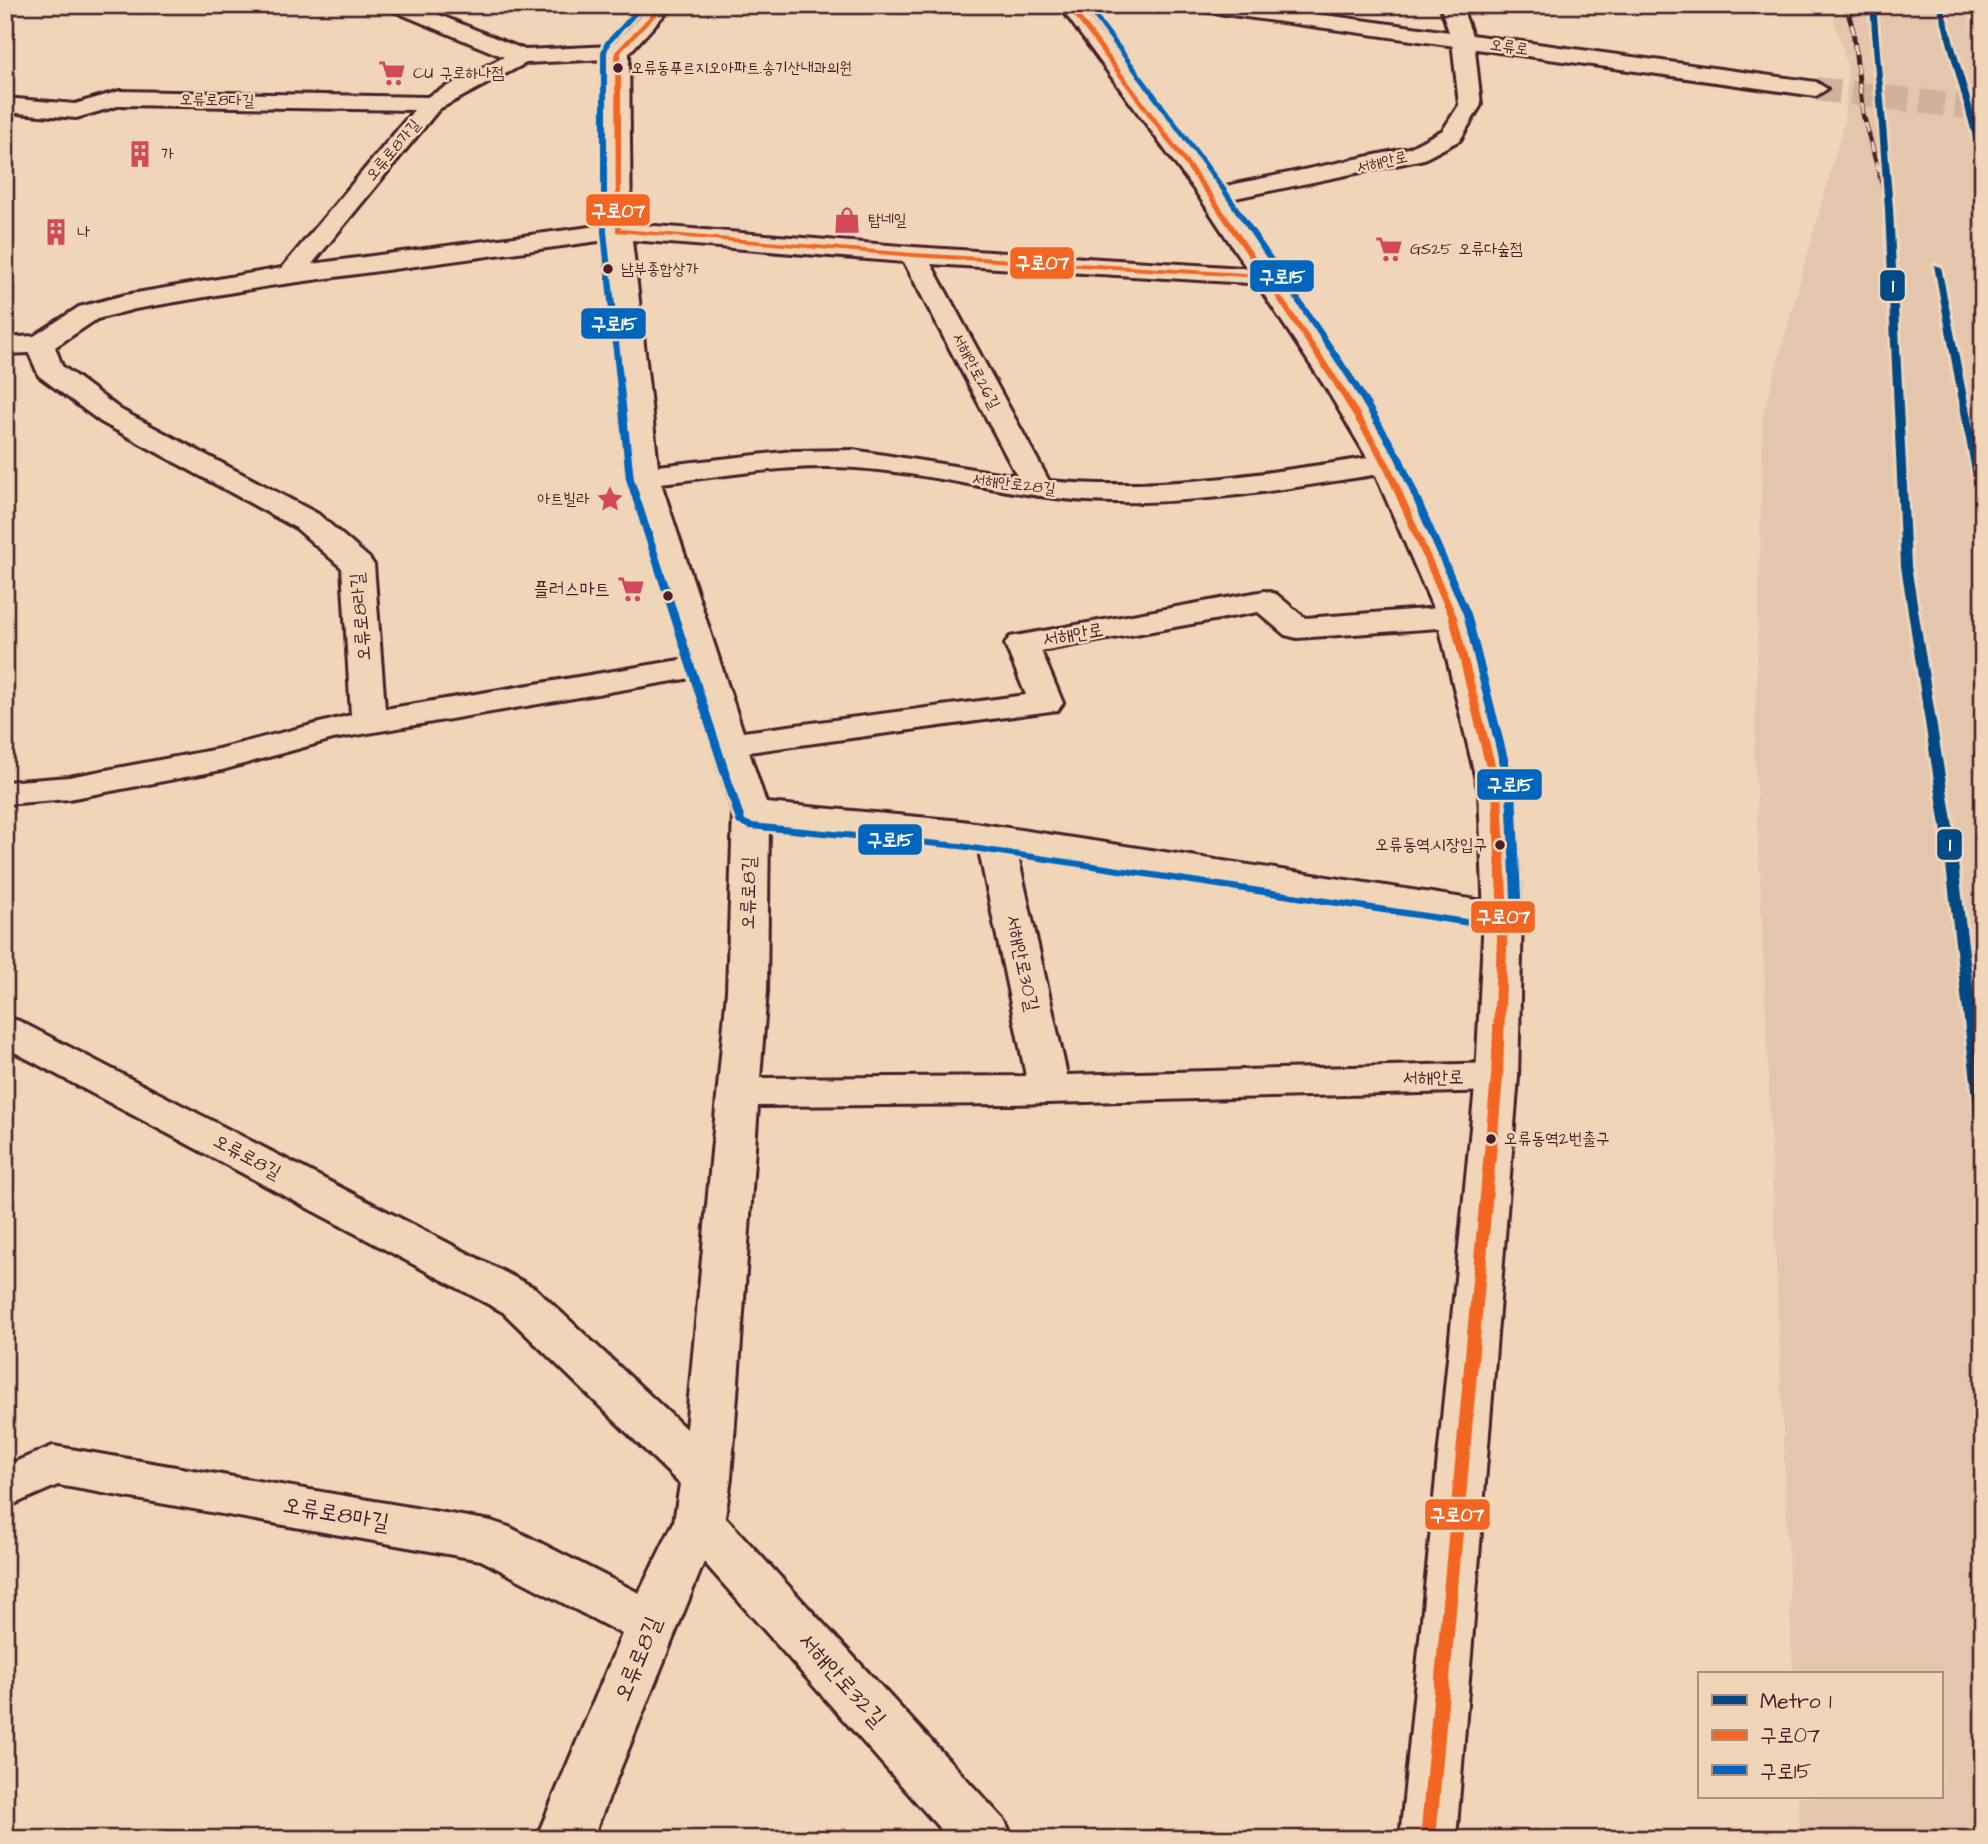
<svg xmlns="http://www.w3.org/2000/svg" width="1988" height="1844" font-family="'Architects Daughter','Poor Story',sans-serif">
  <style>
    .built { fill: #e3c6ac }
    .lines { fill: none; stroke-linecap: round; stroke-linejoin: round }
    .major-tunnel { stroke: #d0b19c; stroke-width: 24; stroke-dasharray: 24 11; stroke-linecap: butt }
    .minor-casing { stroke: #4a1f2b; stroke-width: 6 }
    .major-casing { stroke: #4a1f2b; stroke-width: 6 }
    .minor { fill: #f1d5b8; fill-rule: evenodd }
    .major { fill: #f1d5b8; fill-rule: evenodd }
    .rail-casing { stroke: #4a1f2b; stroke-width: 5 }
    .rail { stroke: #f1d5b8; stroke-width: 3.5; stroke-dasharray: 10; stroke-linecap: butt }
    .bus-1-casing { stroke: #f1d5b8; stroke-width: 6 }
    .bus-2-casing { stroke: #f1d5b8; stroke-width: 6 }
    .bus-1 { fill: #f26522; fill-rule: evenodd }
    .bus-2 { fill: #0065bd; fill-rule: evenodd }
    .metro-1-casing { stroke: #f1d5b8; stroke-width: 6 }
    .metro-1 { fill: #004a85; fill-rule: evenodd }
    .bus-dot { fill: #4a1f2b; stroke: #f1d5b8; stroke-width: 2.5 }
    .labels { text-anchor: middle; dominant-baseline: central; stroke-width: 5; stroke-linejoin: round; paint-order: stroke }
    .far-street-label { font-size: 16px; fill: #4a1f2b; stroke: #f1d5b8 }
    .far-bus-label { font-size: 16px; fill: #4a1f2b; stroke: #f1d5b8; text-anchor: start }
    .far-poi-label { font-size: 16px; fill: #4a1f2b; stroke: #f1d5b8; text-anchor: start }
    .bus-label { font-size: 17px; fill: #4a1f2b; stroke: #f1d5b8; text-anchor: end }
    .poi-label { font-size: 19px; fill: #4a1f2b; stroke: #f1d5b8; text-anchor: end }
    .street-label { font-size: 19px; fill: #4a1f2b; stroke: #f1d5b8 }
    .near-street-label { font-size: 23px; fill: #4a1f2b; stroke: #f1d5b8 }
    .line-badge { stroke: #f1d5b8; stroke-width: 2.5 }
    .badge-label { font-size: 19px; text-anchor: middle; font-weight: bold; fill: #fff }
  </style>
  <rect width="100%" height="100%" fill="#f1d5b8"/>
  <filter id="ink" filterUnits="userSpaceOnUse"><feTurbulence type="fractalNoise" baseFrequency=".0143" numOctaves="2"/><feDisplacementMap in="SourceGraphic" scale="14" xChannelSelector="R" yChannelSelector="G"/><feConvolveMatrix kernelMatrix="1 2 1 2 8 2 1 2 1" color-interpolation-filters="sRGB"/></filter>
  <g filter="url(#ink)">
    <!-- built -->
    <polygon class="built" points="1830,5 1966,5 1983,78 1983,1839 1800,1839 1798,1797 1941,1797 1941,1674 1793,1674 1755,756 1763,415 1844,123 1848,70"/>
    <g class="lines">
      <!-- major-tunnel -->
      <polyline class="major-tunnel" points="1816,89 1983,109"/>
      <defs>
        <g id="minor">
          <path d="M386,5H415L525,50L612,46L651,5H673L629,53L631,224L913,247L1274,270L1278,276L1274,282L1265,284L931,264L1049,481C1162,492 1274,472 1386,455L1396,458L1401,464L1396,470L1386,473C1296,487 1204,504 1113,502C1025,501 943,474 856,468C791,463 726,476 661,483L743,732L1026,695L1005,644L1010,637L1265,591L1276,594L1305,618L1453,607L1465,610L1469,617L1465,624L1453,627L1297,638L1285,635L1258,612L1041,651L1063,703L1058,710L749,752L766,803L962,821L1503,904L1517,908L1522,916L1517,924L1503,928L1017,852L1067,1075L1497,1063L1512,1067L1518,1077L1512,1087L1497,1091L1011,1104L758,1106L731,1478L725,1517L1005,1821L1013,1839H949L704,1562L592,1839H536L622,1634L481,1560L58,1485L5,1508V1466L53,1446L491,1521L509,1527L639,1593L674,1522L680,1484L503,1312L5,1047V1017L19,1021L535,1288L686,1429L727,991L733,812L691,678L333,739L222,770L69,799L5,804V782L69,777L218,749L351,715L342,568L296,528L101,422L39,376L29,353L5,354V338L34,336L79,307L125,295L282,268L414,110L121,105L76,118L5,112V98L75,104L120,91L427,97L504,57L389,9ZM607,59L605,225L312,264L439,109L526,63ZM606,240L629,476L686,659L385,709L374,565L369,558L318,514L121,410L62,366L55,347L97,319L135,309L269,286ZM632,240L904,262L1017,476L853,450L793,451L658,466ZM769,825L978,846L1026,1076L760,1078L767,991Z"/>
          <polygon points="1440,5 1461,5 1474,41 1481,105 1460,140 1424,159 1211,203 1202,201 1199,196 1202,191 1409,148 1443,130 1459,105 1452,41"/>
        </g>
        <g id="major">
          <polygon points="1059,5 1080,5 1220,191 1354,388 1401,464 1469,617 1515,792 1522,916 1518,1077 1456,1839 1400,1839 1476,1077 1484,916 1479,792 1437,617 1371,464 1326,388 1201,199"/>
          <polygon points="1193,5 1251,5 1816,82 1827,89 1816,96 1203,11"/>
        </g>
      </defs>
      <!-- minor casing -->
      <use href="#minor" class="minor-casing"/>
      <!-- major casing -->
      <use href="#major" class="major-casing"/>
      <!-- minor -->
      <use href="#minor" class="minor"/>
      <!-- major -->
      <use href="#major" class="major"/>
      <defs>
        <polyline id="rail" points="1846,5 1853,30 1863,114 1889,209"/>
      </defs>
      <!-- rail casing -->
      <use href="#rail" class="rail-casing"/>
      <!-- rail -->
      <use href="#rail" class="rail"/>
      <defs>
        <polygon id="bus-1" points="660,5 666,5 621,52 621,229 913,253 1260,274 1208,197 1066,5 1072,5 1213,195 1344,388 1390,464 1457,617 1502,792 1508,916 1503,1077 1436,1839 1420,1839 1491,1077 1498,916 1492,792 1449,617 1382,464 1336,388 1263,278 913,257 616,232 615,52"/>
        <polygon id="bus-2" points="640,5 646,5 610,44 607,52 607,232 634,479 745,820 752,823 960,843 1506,925 1512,917 1506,790 1463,614 1395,458 1348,380 1220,189 1084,5 1090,5 1225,187 1356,380 1403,458 1471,614 1516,790 1522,917 1513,931 1509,932 960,849 750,829 737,824 626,479 601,232 601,52 605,42"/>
      </defs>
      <!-- bus-1 casing -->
      <use href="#bus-1" class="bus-1-casing"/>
      <!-- bus-2 casing -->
      <use href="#bus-2" class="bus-2-casing"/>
      <!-- bus-1 -->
      <use href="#bus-1" class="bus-1"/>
      <!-- bus-2 -->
      <use href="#bus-2" class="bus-2"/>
      <defs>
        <g id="metro-1">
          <polygon points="1870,5 1876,5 1893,209 1911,566 1955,839 1983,1067 1983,1129 1978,1127 1976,1124 1943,839 1901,566 1885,209"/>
          <polygon points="1937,5 1943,5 1983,145 1983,161 1979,159"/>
          <polygon points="1934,265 1941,267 1983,478 1983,507 1978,504"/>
        </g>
      </defs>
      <!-- metro-1 casing -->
      <use href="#metro-1" class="metro-1-casing"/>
      <!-- metro-1 -->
      <use href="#metro-1" class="metro-1"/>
    </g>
  </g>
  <!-- icons -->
  <defs>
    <symbol id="supermarket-bare" viewBox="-9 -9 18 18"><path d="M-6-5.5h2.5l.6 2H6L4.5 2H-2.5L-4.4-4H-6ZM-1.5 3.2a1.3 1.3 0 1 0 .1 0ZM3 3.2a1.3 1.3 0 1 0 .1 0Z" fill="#d1495b" stroke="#f1d5b8" stroke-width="2.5" paint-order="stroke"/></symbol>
    <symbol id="building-bare" viewBox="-9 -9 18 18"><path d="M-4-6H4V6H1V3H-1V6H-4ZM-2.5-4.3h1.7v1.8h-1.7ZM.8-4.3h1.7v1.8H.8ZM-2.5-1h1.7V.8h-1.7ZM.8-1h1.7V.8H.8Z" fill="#d1495b" stroke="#f1d5b8" stroke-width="2.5" paint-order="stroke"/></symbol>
    <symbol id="shop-bare" viewBox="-9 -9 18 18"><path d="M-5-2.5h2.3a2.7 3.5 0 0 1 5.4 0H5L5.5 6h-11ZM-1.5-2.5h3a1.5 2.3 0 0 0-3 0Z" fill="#d1495b" stroke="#f1d5b8" stroke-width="2.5" paint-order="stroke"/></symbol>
    <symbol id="sight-bare" viewBox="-9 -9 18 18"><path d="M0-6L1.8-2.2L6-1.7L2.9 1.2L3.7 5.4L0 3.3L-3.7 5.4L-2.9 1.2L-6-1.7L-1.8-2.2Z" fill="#d1495b" stroke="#f1d5b8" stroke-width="2.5" paint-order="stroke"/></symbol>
  </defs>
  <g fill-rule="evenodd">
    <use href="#supermarket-bare" x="373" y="54" width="38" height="38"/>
    <use href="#building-bare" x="121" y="135" width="38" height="38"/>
    <use href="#shop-bare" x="828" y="201" width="38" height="38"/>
    <use href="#building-bare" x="37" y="213" width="38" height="38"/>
    <use href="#supermarket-bare" x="1370" y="230" width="38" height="38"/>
    <use href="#sight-bare" x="591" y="480" width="38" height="38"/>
    <use href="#supermarket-bare" x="612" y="570" width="38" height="38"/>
  </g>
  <!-- markers -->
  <g class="bus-dot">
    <circle cx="618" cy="68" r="6"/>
    <circle cx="608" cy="269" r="6"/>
    <circle cx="668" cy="596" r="6"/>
    <circle cx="1500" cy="845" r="6"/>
    <circle cx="1491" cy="1139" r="6"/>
  </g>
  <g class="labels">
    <!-- far-street labels -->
    <g class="far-street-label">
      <text transform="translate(1509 47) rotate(8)">오류로</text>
      <text transform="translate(217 100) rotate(1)">오류로8다길</text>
      <text transform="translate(393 150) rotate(-50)">오류로8가길</text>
      <text transform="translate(1382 162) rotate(-13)">서해안로</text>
      <text transform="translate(976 371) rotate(62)">서해안로26길</text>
      <text transform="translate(1014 484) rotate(7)">서해안로28길</text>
    </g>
    <!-- far-bus labels -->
    <g class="far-bus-label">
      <text x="631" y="68">오류동푸르지오아파트.송기산내과의원</text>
      <text x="621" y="269">남부종합상가</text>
    </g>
    <!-- far-poi labels -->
    <g class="far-poi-label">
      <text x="413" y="73">CU 구로하나점</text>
      <text x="161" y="154">가</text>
      <text x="868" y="220">탑네일</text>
      <text x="77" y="232">나</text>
      <text x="1410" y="249">GS25 오류다숲점</text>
      <text x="589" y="499" text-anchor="end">아트빌라</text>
    </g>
    <!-- bus labels -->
    <g class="bus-label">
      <text x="1487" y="845">오류동역.시장입구</text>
      <text x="1504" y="1139" text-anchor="start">오류동역2번출구</text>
    </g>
    <!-- poi labels -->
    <g class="poi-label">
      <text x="610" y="589">플러스마트</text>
    </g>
    <!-- street labels -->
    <g class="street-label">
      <text transform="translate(361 617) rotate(-95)">오류로8라길</text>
      <text transform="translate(1073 635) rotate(-10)">서해안로</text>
      <text transform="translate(749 893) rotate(-89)">오류로8길</text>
      <text transform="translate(1022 963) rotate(78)">서해안로30길</text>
      <text transform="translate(1433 1078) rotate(-1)">서해안로</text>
      <text transform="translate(247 1157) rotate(28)">오류로8길</text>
    </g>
    <!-- near-street labels -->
    <g class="near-street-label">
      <text transform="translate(336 1514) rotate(10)">오류로8마길</text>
      <text transform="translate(638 1659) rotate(-68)">오류로8길</text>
      <text transform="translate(842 1680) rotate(48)">서해안로32길</text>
    </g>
  </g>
  <g class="line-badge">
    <rect x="585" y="193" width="66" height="34" rx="7" fill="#f26522"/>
    <rect x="1009" y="246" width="66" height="34" rx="7" fill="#f26522"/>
    <rect x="1249" y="259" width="66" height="34" rx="7" fill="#0065bd"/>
    <rect x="1879" y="269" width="27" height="33" rx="7" fill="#004a85"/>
    <rect x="580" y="307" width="67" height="33" rx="7" fill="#0065bd"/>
    <rect x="1476" y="768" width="67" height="33" rx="7" fill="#0065bd"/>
    <rect x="857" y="823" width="66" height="33" rx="7" fill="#0065bd"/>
    <rect x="1936" y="828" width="27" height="33" rx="7" fill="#004a85"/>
    <rect x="1470" y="900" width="66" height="34" rx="7" fill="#f26522"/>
    <rect x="1424" y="1498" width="67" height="33" rx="7" fill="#f26522"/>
  </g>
  <g class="badge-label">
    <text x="618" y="217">구로07</text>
    <text x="1042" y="269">구로07</text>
    <text x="1282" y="283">구로15</text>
    <text x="1893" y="292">1</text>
    <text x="614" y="330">구로15</text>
    <text x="1510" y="791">구로15</text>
    <text x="890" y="846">구로15</text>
    <text x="1950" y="851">1</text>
    <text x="1503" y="923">구로07</text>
    <text x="1457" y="1521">구로07</text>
  </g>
  <!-- margin -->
  <rect width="1988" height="1844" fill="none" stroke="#f1d5b8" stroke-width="28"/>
  <rect x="14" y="14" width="1960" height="1816" fill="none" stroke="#4a1f2b" stroke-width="2.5" filter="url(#ink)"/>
  <!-- legend -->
  <rect x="1698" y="1672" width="245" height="126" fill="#f1d5b8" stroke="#ae8c80" stroke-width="2"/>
  <rect x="1712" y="1695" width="35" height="10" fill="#004a85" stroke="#ae8c80" stroke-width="2"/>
  <text x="1760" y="1708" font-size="21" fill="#4a1f2b">Metro 1</text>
  <rect x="1712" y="1730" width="35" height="10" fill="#f26522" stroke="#ae8c80" stroke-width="2"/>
  <text x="1760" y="1742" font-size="21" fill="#4a1f2b">구로07</text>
  <rect x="1712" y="1765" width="35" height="10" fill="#0065bd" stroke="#ae8c80" stroke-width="2"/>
  <text x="1760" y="1778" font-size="21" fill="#4a1f2b">구로15</text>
</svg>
